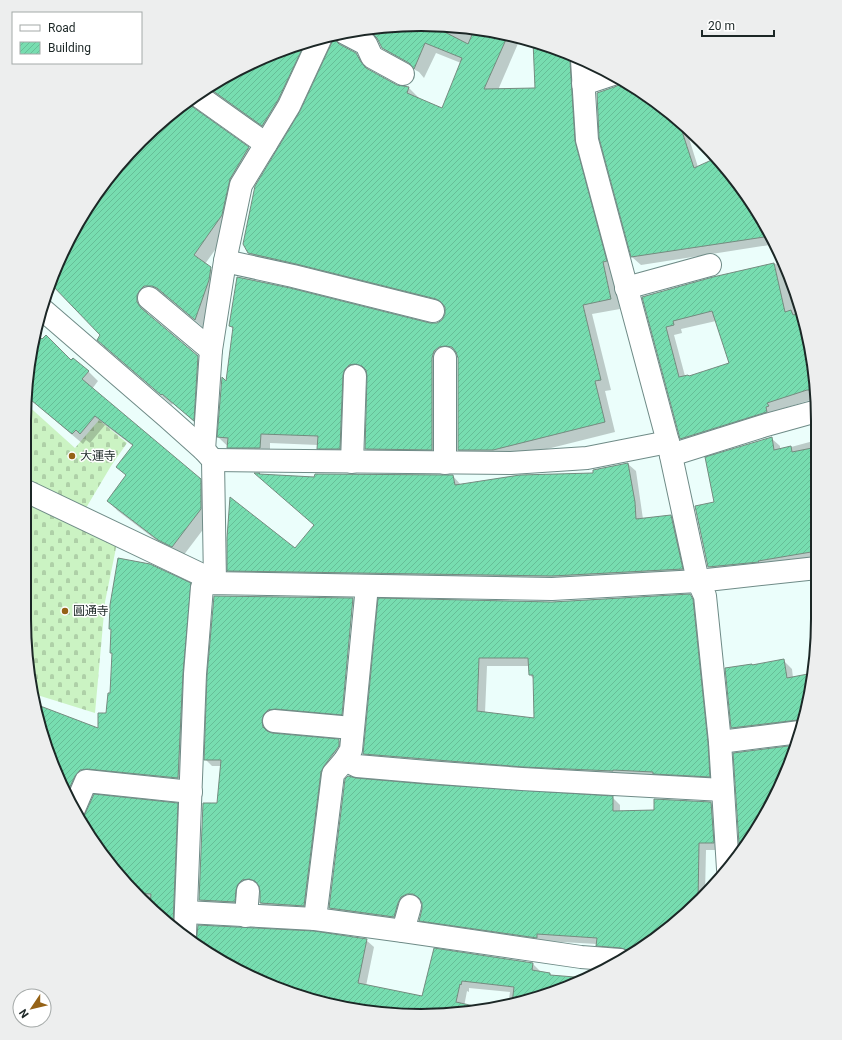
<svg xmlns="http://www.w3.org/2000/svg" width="842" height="1040" font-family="Roboto,'Noto Sans JP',sans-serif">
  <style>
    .cemetery { fill: url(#cemetery-stones) }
    .shadow { fill: #0003; fill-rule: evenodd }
    .building { fill: url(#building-hatch); stroke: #748b7f; fill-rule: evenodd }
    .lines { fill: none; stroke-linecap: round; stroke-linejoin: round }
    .minor-casing { stroke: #6f8b87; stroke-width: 24 }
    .minor { stroke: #fff; stroke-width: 22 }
    .poi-dot { fill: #956216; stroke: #fff; stroke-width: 1.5 }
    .labels { text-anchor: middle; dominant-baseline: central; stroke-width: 3; stroke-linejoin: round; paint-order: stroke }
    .poi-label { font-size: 12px; fill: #1c2726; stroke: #fff; text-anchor: start }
    .rim { fill: none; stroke: #1c2726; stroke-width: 2 }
  </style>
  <defs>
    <pattern id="cemetery-stones" width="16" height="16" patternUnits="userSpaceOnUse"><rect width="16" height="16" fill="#cbf3c3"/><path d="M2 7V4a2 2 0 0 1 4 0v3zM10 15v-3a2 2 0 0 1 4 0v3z" fill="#aed0a7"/></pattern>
    <pattern id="building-hatch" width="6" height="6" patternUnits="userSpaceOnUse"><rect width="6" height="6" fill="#77ddb0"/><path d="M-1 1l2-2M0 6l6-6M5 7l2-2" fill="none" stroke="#66be97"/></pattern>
  </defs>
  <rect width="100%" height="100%" fill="#ebfefb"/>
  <!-- cemetery -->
  <g class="cemetery">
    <polygon points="25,403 75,448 99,420 127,443 111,466 83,513 25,485"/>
    <polygon points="29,500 117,543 105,602 95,713 34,694 24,619 24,518"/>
  </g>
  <!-- shadow -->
  <g class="shadow">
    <polygon points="395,25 406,25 420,31 422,26 473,27 520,39 498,90 536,89 534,42 552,47 550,51 561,51 584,61 612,272 620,309 592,314 611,390 605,391 615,432 503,460 469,460 458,450 458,356 455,355 449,357 442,459 376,459 366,449 368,376 367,373 359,375 350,458 328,458 318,448 318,445 270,443 270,458 239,457 218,437 234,330 230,326 437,324 442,321 446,315 446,308 307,274 260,263 249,253 301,112 334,39 342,47 356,54 366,64 369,71 397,86 409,88 419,98 418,99 443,109 461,63 436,53 424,78 419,72 393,58 382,47 379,41 358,31"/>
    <polygon points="318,38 273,135 194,104 195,110 249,148 259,158 232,226 205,264 221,278 205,329 168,298 162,295 146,306 147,313 148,315 208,367 203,430 173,403 172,405 108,350 98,340 102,335 54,286 47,294 54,269 77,222 123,159 180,106 245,65"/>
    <path d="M624,81L683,122L690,131L687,132L698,167L736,179L777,245L804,318L817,398L775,411L776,415L690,447L681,438L643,297L714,278L780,263L776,244L641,265L632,257L600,138L617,87ZM716,321L730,364L689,377L685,376L674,335L682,333L681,329Z"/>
    <polygon points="35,333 42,340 71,362 88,371 98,381 92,389 200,479 210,490 211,519 183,556 169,550 118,511 108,501 127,476 117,467 133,446 105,425 90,443 86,440 83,444 25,395 32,343"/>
    <polygon points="771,438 780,446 780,450 817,440 817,560 717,575 709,567 715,503"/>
    <polygon points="628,464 636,471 643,519 671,516 678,524 690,577 560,584 236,578 228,570 295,550 315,525 257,474 261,475 315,478 453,476 461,485 594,474"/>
    <polygon points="190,584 198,592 185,785 95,776 72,805 37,722 99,729 107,714 111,694 113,654 111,653 112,630 110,628"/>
    <path d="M690,595L699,604L718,785L372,762L364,754L379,600L552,602ZM487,666H529L530,675L534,679L535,719L485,713Z"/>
    <path d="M353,599L359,605L348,720L268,726L269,733L272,734L339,740L345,747L310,912L267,909L261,903L260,886L256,884L241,908L206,906L200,900L218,804L221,766H212L205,759ZM352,604H354L342,720L340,719Z"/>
    <polygon points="783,660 792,669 793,678 812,675 805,722 802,728 741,736 732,728"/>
    <polygon points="795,746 777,794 740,854 734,754"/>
    <polygon points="356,779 612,797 620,805 620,812 655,811 711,803 718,810 721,850 706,850 705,894 683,918 628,954 605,953 597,944 544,941 427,928 420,920 423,903 421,901 414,901 401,924 337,915 330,908"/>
    <polygon points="177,804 184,812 180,930 140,900 80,821"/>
    <polygon points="366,940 374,947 366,986 423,997 434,949 533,964 540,971 540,972 550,974 552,976 585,979 508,1005 510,992 469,988 469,992 467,991 463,1012 421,1016 318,1002 222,963"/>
    <polygon points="596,972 601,972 596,975"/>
  </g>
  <!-- building -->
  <g class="building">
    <polygon points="395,25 433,26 468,44 475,28 508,35 484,89 535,88 533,41 548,45 571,55 570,61 575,141 607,261 603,262 611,299 583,305 601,380 595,381 605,422 493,450 458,450 458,358 456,352 452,347 445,346 439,347 434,351 432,358 432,450 365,449 367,376 366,370 362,366 355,364 349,365 345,369 343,375 340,449 317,449 318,436 261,434 260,448 227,448 228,438 217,437 222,377 226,381 233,327 229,326 237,277 290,288 430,323 437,323 442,320 445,314 445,307 441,302 436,299 296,264 248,253 243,244 255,186 300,111 332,42 333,37 335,40 339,44 356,53 361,62 366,68 397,85 409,87 407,93 442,108 462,58 425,43 414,69 409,63 382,48 377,38 372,33 366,30"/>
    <polygon points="305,43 278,100 262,126 209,88 245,65"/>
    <polygon points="624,80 678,119 694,168 716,158 736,179 771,236 631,257 599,138 597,93 617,86"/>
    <polygon points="187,101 190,105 249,147 230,179 222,215 194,255 211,267 209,280 195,320 157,288 152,286 144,286 140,290 137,295 137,302 141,308 198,356 194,421 162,394 161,395 97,340 100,335 50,283 54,269 77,222 123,159 180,106"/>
    <path d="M774,263L785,312L791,310L793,315L802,311L804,318L816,390H807L767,403L769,406L766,407L767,412L680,439L642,297L713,277ZM712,311L729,363L689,376L688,375L679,377L666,327L674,325L673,321Z"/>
    <polygon points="35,332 42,339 46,335 71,360 73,358 89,371 82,379 201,479 201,509 172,547 158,540 107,501 126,475 116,467 133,445 95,416 80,434 76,430 72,434 25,395 32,343"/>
    <polygon points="772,437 774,450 791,446 792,452 812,448 817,471 817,551 758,561 759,562 708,567 695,506 714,502 705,457"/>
    <polygon points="628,463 635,502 636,519 671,515 683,569 552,576 227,571 227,538 230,497 295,548 314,525 254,473 260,473 259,474 314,477 315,474 453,475 455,485 520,475 593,473 593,470"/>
    <polygon points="118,558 150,564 191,583 183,673 178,778 87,769 80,770 75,776 67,793 37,722 35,704 98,728 98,713 106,713 108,693 110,693 112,653 110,653 111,629 109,629 110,605"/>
    <path d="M690,594L693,599L708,743L710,777L653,774V772L613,770V771L523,767L363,754L378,598L552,602ZM479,658H528L529,675H533L534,718L477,711Z"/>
    <polygon points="214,596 353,598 342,715 275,709 268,710 264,714 262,720 263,727 267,731 272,733 339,739 339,746 324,766 321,772 304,906 260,903 260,892 259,886 255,881 249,879 242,880 238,884 236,890 235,902 199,900 203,803 217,803 221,760 204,760 207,675"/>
    <polygon points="784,659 787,678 813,673 805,720 798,720 731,728 725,668 752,664 752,665"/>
    <polygon points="796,745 777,794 746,845 739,844 733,753"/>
    <polygon points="348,776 356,778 426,784 613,796 613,811 654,810 654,799 711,802 714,843 699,843 698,902 683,918 630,953 627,950 621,948 596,946 597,938 537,934 537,938 419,921 422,909 422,903 419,898 413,894 407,894 401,897 398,903 394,917 329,908 345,779"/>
    <polygon points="94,794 178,803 173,925 150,907 151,894 135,893 79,820 85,814"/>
    <polygon points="198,925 314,931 367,939 358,983 422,996 434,948 533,963 532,970 550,973 550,975 587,978 512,1004 514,987 462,981 461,985 460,984 456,1002 474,1006 473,1011 421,1016 318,1002 222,963 195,942 197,935"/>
  </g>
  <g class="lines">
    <defs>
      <g id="minor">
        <polyline points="345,33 366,44 372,57 403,74"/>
        <polyline points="582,60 587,140 668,442 698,581 705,596 720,742 728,869"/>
        <polyline points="583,84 613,74"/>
        <polyline points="197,95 266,144"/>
        <polyline points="225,261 293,276 433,311"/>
        <polyline points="626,288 710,265"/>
        <polyline points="149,298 211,350"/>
        <polyline points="42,309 167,417 204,450 213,460 215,582"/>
        <polyline points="204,450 211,350 225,261 241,185 289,106 321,37"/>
        <polyline points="671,455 763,426 817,411"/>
        <polyline points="213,460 511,463 587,458 668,442"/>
        <polyline points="352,462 355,376"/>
        <polyline points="445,463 445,358"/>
        <polyline points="24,490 200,574 206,583"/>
        <polyline points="274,721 352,728"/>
        <polyline points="720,742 800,732"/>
        <polyline points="345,760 357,766 427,772 522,779 723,790"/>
        <polyline points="74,809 86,781 191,792"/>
        <polyline points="186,912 315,919 403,931 581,957 620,960"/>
        <polyline points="246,916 248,891"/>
        <polyline points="315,919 333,774 345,760 351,750 367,586"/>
        <polyline points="403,931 410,906"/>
        <polyline points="185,934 195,674 202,587 206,583 552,589 698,581 817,568"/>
      </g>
    </defs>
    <!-- minor casing -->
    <use href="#minor" class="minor-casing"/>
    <!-- minor -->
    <use href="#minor" class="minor"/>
  </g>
  <!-- markers -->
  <g class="poi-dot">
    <circle cx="72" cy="456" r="4"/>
    <circle cx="65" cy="611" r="4"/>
  </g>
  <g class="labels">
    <!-- poi labels -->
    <g class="poi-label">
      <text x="80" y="456">大運寺</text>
      <text x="73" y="611">圓通寺</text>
    </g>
  </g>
  <!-- crop -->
  <path d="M0 0H842V1040H0ZM421 31H421A390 390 0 0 1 811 421V619A390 390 0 0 1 421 1009H421A390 390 0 0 1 31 619V421A390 390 0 0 1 421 31Z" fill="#edeeee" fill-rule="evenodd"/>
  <path class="rim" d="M421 31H421A390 390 0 0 1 811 421V619A390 390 0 0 1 421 1009H421A390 390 0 0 1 31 619V421A390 390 0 0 1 421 31Z"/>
  <!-- legend -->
  <rect x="12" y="12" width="130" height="52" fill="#ffffff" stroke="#a4a9a8"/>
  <rect x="20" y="25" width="20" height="6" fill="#ffffff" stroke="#a4a9a8"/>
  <text x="48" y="32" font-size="12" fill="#1c2726">Road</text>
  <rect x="20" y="42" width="20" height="12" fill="url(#building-hatch)" stroke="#a4a9a8"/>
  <text x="48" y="52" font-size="12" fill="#1c2726">Building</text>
  <!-- north arrow -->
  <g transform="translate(32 1008) rotate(235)"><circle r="19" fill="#ffffff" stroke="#a4a9a8"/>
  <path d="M0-3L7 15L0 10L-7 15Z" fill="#956216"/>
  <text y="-6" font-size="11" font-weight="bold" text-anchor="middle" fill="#1c2726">N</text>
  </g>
  <!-- scale -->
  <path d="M702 30v6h72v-6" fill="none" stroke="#1c2726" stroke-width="2"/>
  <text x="708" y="30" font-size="12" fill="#1c2726" stroke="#ffffff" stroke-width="3" paint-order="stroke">20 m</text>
</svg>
